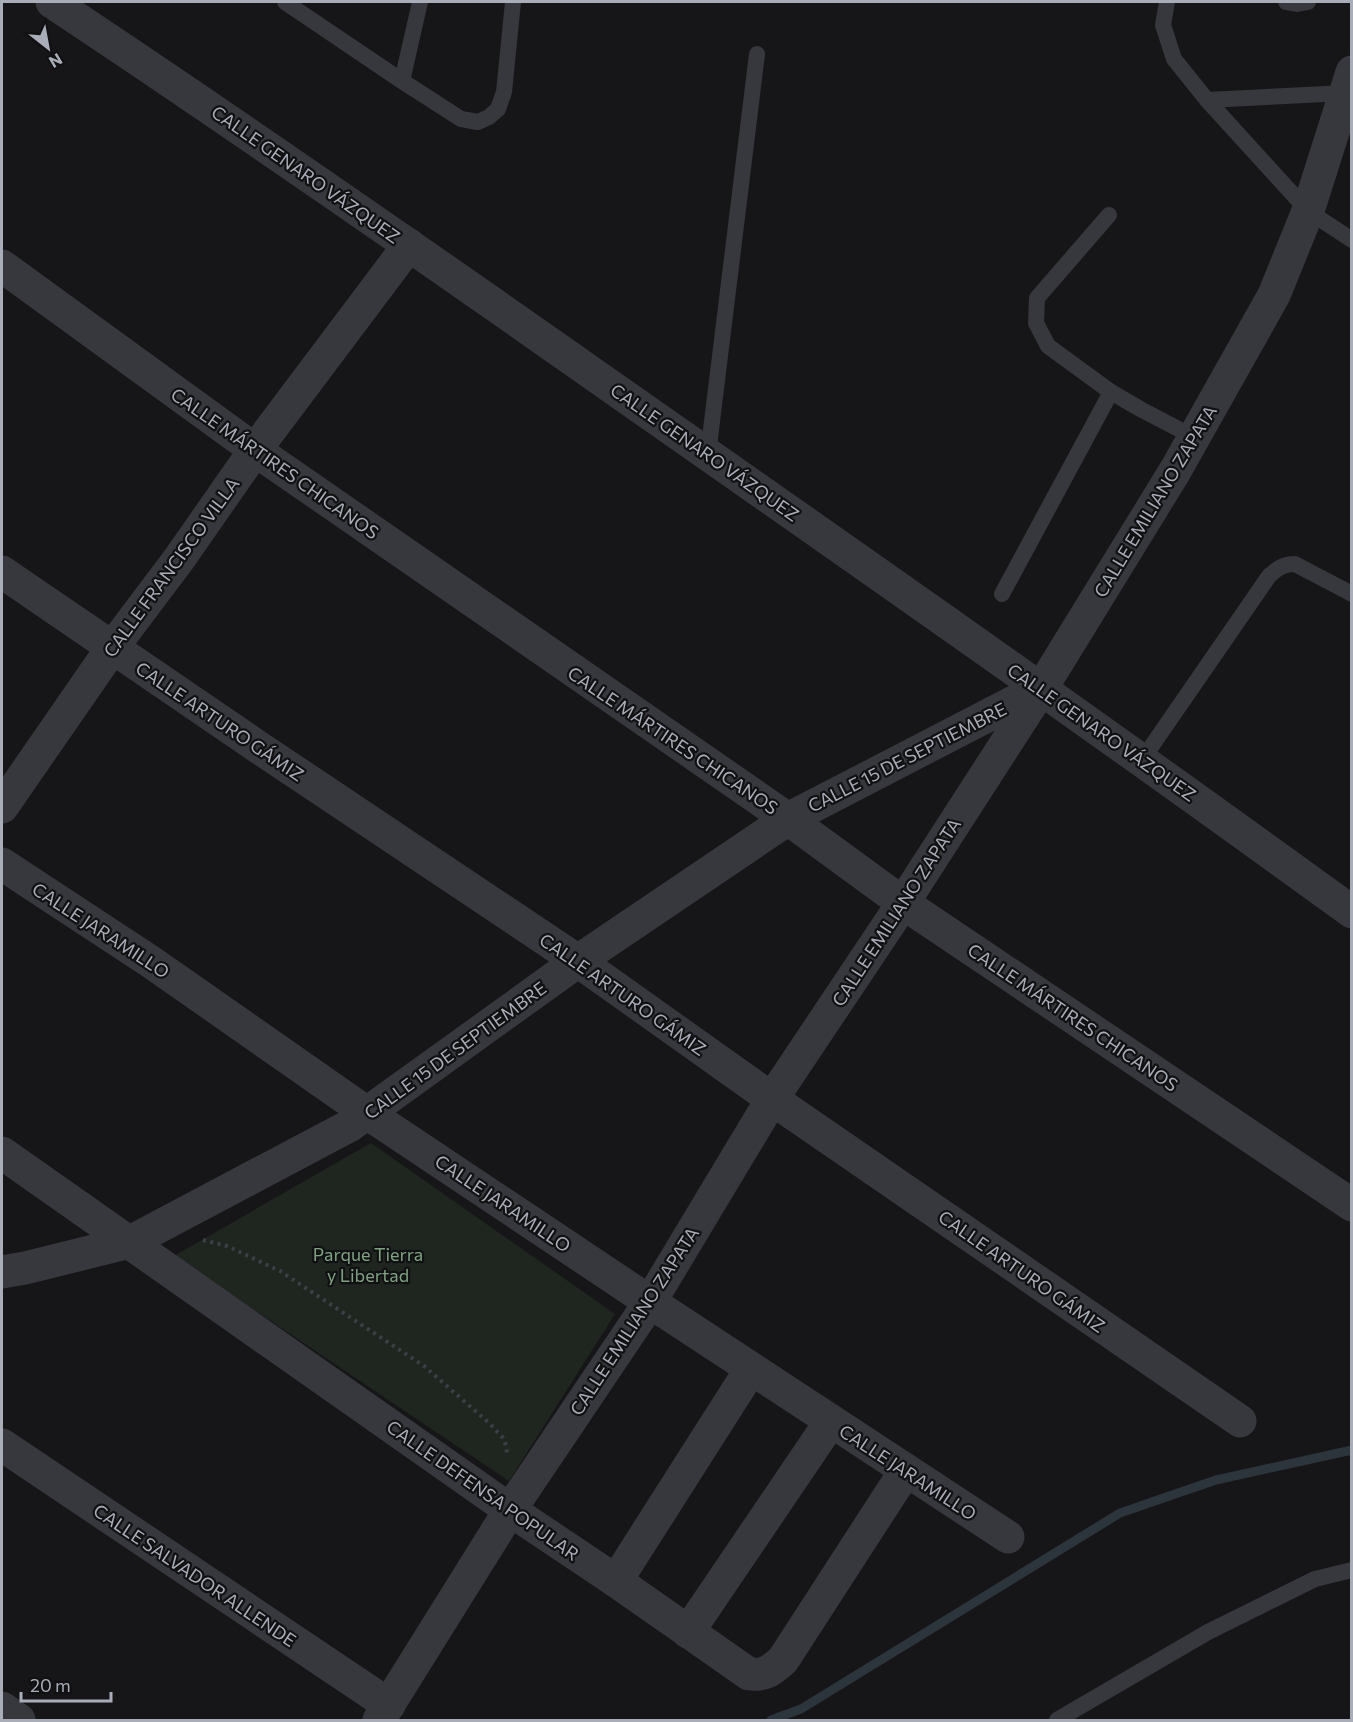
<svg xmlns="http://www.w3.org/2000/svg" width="1353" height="1722" font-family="Commissioner,sans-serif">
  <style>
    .green { fill: #1e261f }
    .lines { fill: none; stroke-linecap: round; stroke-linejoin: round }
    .stream { stroke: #2c353c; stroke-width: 9 }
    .path { stroke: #3d3f44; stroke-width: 4; stroke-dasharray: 3 4.5; stroke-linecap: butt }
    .lane { stroke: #37383d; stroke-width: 16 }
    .street { stroke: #37383d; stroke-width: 33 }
    .labels { text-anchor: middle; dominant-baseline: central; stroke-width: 4.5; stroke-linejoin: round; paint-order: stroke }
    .street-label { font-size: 18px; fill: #a8adb8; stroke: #111113 }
    .park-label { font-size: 18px; fill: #7fa381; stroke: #111113 }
  </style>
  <rect width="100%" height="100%" fill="#161618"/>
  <!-- green -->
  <polygon class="green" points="371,1143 615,1314 509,1481 174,1256"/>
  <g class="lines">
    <!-- stream -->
    <polyline class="stream" points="771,1720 801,1709 1120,1513 1216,1480 1352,1450"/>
    <!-- path -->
    <polyline class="path" points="203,1240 227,1246 280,1271 424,1366 489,1423 503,1438 507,1448 506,1457"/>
    <!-- lane -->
    <g class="lane">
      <polyline points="285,2 402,81 461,119 478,122 489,117 498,109 504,92 513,2"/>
      <polyline points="1167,2 1163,25 1174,59 1207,100"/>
      <polyline points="1286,2 1297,4 1308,2"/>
      <polyline points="402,81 420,2"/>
      <polyline points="1345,93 1207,100 1308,211 1352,240"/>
      <polyline points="1109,215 1037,298 1036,323 1048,346 1111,392"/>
      <polyline points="708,454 757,54"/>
      <polyline points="1002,594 1111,392 1142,410 1194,437"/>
      <path d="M1142,760L1269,576C1278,568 1283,564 1295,564L1352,594"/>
      <polyline points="1057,1720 1208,1632 1315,1579 1352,1570"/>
    </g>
    <!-- street -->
    <g class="street">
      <path d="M52,2C251,134 447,271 643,409C880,575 1117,741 1352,912"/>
      <polyline points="2,266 255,450 788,819 903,903 1352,1205"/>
      <polyline points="2,572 264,751 578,961 772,1099 1240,1421"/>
      <polyline points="2,807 112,648 179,559 255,450 409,245"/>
      <polyline points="2,864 151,962 367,1113 650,1302 1008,1537"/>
      <path d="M2,1153L510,1510L616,1581L749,1674C765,1676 772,1670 783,1660L906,1470"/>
      <polyline points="2,1272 25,1268 130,1242 349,1126 578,961 788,819 1039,689"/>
      <polyline points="2,1445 389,1705"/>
      <polyline points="616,1581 751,1369"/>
      <polyline points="688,1632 831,1421"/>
      <polyline points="2,1708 19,1720"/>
      <polyline points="379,1720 510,1510 650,1302 772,1099 903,903 1041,689 1175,471 1274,295 1308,211 1352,72"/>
    </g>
  </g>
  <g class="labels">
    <!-- street labels -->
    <g class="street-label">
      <text transform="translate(306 174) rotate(35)">CALLE GENARO VÁZQUEZ</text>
      <text transform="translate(705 452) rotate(35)">CALLE GENARO VÁZQUEZ</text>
      <text transform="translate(275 463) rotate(35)">CALLE MÁRTIRES CHICANOS</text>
      <text transform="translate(1155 501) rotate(-59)">CALLE EMILIANO ZAPATA</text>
      <text transform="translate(171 567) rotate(-54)">CALLE FRANCISCO VILLA</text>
      <text transform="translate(220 721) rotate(34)">CALLE ARTURO GÁMIZ</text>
      <text transform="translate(1102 732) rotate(35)">CALLE GENARO VÁZQUEZ</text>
      <text transform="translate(673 740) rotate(34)">CALLE MÁRTIRES CHICANOS</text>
      <text transform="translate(907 757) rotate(-27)">CALLE 15 DE SEPTIEMBRE</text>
      <text transform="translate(896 912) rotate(-57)">CALLE EMILIANO ZAPATA</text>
      <text transform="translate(101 930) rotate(33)">CALLE JARAMILLO</text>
      <text transform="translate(623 994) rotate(35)">CALLE ARTURO GÁMIZ</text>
      <text transform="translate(1073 1017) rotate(34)">CALLE MÁRTIRES CHICANOS</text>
      <text transform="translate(455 1050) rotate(-36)">CALLE 15 DE SEPTIEMBRE</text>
      <text transform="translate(503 1203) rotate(34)">CALLE JARAMILLO</text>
      <text transform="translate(1022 1271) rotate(35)">CALLE ARTURO GÁMIZ</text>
      <text transform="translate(634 1321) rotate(-57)">CALLE EMILIANO ZAPATA</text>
      <text transform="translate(908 1472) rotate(33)">CALLE JARAMILLO</text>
      <text transform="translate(483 1490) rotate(35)">CALLE DEFENSA POPULAR</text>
      <text transform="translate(195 1575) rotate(34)">CALLE SALVADOR ALLENDE</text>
    </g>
    <!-- park labels -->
    <g class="park-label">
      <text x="368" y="1254">Parque Tierra<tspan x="368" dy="21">y Libertad</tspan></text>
    </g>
  </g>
  <!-- border -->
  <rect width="1353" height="1722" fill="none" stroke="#a8adb8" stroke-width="6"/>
  <!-- north arrow -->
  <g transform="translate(48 48) rotate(149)" stroke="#111113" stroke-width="4.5" paint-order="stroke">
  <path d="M0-4.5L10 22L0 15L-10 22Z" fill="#a8adb8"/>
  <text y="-9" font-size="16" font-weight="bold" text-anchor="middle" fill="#a8adb8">N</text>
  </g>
  <!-- scale -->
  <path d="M21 1692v9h90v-9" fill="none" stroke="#a8adb8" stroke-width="3"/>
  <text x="30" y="1692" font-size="18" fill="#a8adb8" stroke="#111113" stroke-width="4.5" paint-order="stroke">20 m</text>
</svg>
